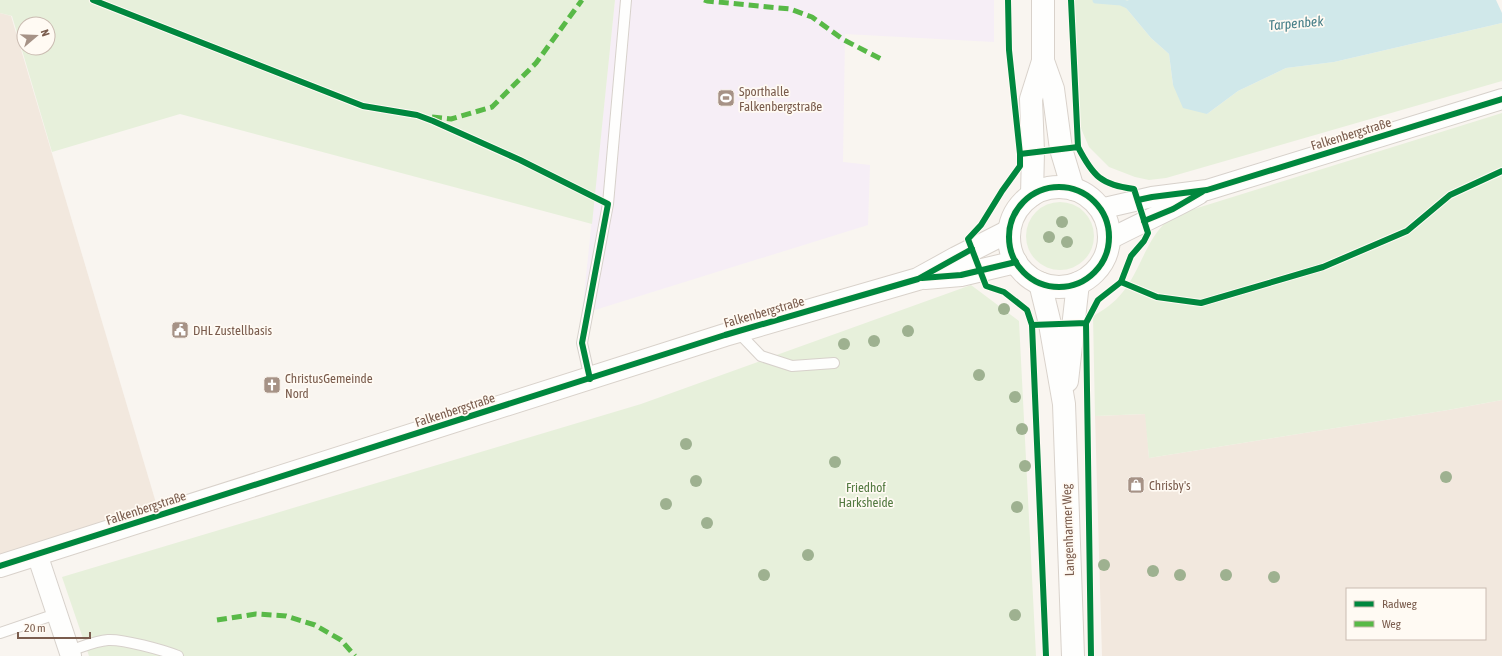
<svg xmlns="http://www.w3.org/2000/svg" width="1502" height="656" font-family="'Asap Condensed',sans-serif">
  <style>
    .residential { fill: #f2e8de; fill-rule: evenodd }
    .education { fill: #f6eef6 }
    .green { fill: #e7f0db; fill-rule: evenodd }
    .water { fill: #d0e8ea }
    .lines { fill: none; stroke-linecap: round; stroke-linejoin: round }
    .stream { stroke: #d0e8ea; stroke-width: 7 }
    .lane-casing { stroke: #d7d1cb; stroke-width: 12 }
    .street-casing { stroke: #d7d1cb; stroke-width: 22 }
    .secondary-casing { stroke: #d9d2cb; stroke-width: 24 }
    .lane { stroke: #fefefd; stroke-width: 10 }
    .street { stroke: #fefefd; stroke-width: 20 }
    .secondary { stroke: #fefefd; stroke-width: 22 }
    .quiet { stroke: #58b947; stroke-width: 5; stroke-dasharray: 10 5; stroke-linecap: butt }
    .cycleway-casing { stroke: #fffaf3; stroke-width: 8 }
    .cycleway { stroke: #00873e; stroke-width: 6 }
    .tree { fill: #9eb190 }
    .labels { text-anchor: middle; dominant-baseline: central; stroke-width: 3.5; stroke-linejoin: round; paint-order: stroke }
    .poi-label { font-size: 13px; fill: #7a5c4d; stroke: #fffaf3; text-anchor: start }
    .street-label { font-size: 13px; fill: #7a5c4d; stroke: #fffaf3 }
    .park-label { font-size: 13px; fill: #537a41; stroke: #fffaf3 }
    .water-label { font-size: 14px; font-style: italic; fill: #437c86; stroke: #fffaf3 }
  </style>
  <rect width="100%" height="100%" fill="#f9f5f0"/>
  <!-- residential -->
  <g class="residential">
    <polygon points="0,13 11,16 159,513 0,562"/>
    <path d="M1502,400V656H1102L1095,416L1146,414L1149,458L1448,410ZM1347,589H1485V639H1347Z"/>
  </g>
  <!-- education -->
  <polygon class="education" points="615,0 994,0 994,42 845,34 843,162 870,165 868,225 582,314"/>
  <!-- green -->
  <g class="green">
    <path d="M0,0H615L592,224L180,114L52,152L12,16L0,13ZM24,24H48V48H24Z"/>
    <polygon points="1073,0 1129,0 1121,2 1151,38 1169,54 1173,85 1207,114 1238,91 1286,68 1334,62 1502,23 1502,81 1166,178 1149,180 1135,177 1109,167 1089,147 1080,126 1076,107"/>
    <path d="M1502,113V400L1448,410L1149,458L1145,414L1095,416L1093,316C1104,310 1114,303 1122,293C1139,273 1145,244 1163,225C1167,220 1173,217 1178,214Z"/>
    <circle cx="1060" cy="236" r="34"/>
    <polygon points="971,285 1019,321 1036,656 89,656 62,577 641,404"/>
  </g>
  <!-- water -->
  <polygon class="water" points="1129,0 1496,0 1502,13 1502,23 1334,62 1286,68 1238,91 1207,114 1183,108 1173,85 1169,54 1151,38 1121,2"/>
  <g class="lines">
    <!-- stream -->
    <polyline class="stream" points="1096,0 1121,2 1130,6"/>
    <defs>
      <g id="lane">
        <polyline points="738,332 761,356 792,366 834,363"/>
        <polyline points="590,379 582,343 608,204 626,0"/>
        <polyline points="0,633 56,614"/>
        <path d="M69,651C82,647 95,641 108,640C123,639 163,650 178,656"/>
      </g>
      <g id="street">
        <polyline points="1100,209 1152,197 1207,190 1502,99"/>
        <path d="M1108,240C1138,224 1169,211 1199,194"/>
        <polyline points="37,554 71,656"/>
      </g>
      <g id="secondary">
        <polyline points="1043,61 1053,89 1061,149 1073,189"/>
        <circle cx="1059" cy="237" r="50"/>
        <polyline points="1032,195 1033,152 1031,99 1043,61 1043,0"/>
        <polyline points="925,278 961,275 1016,262"/>
        <polyline points="1040,283 1050,324 1064,404 1073,656"/>
        <polyline points="1067,381 1078,283"/>
        <polyline points="0,566 725,335 918,279 956,258 1009,231"/>
      </g>
    </defs>
    <!-- lane casing -->
    <use href="#lane" class="lane-casing"/>
    <!-- street casing -->
    <use href="#street" class="street-casing"/>
    <!-- secondary casing -->
    <use href="#secondary" class="secondary-casing"/>
    <!-- lane -->
    <use href="#lane" class="lane"/>
    <!-- street -->
    <use href="#street" class="street"/>
    <!-- secondary -->
    <use href="#secondary" class="secondary"/>
    <!-- quiet -->
    <g class="quiet">
      <polyline points="704,0 707,1 790,9 812,17 844,40 881,59"/>
      <polyline points="432,117 451,119 492,107 536,63 582,0"/>
      <polyline points="217,620 256,614 286,616 315,625 341,640 355,656"/>
    </g>
    <defs>
      <g id="cycleway">
        <polyline points="93,0 363,106 417,115 433,121 520,160 608,204 582,343 590,379"/>
        <polyline points="1008,0 1009,50 1020,154"/>
        <polyline points="1071,0 1078,147"/>
        <circle cx="1059" cy="237" r="50"/>
        <polyline points="1138,200 1152,197 1207,190 1502,99"/>
        <polyline points="1144,221 1173,209 1202,192"/>
        <polyline points="922,278 961,275 1016,262"/>
        <polyline points="1121,282 1157,297 1201,303 1323,267 1407,231 1450,195 1502,171"/>
        <path d="M1086,323L1032,325L1027,310L1004,292L986,286L968,239L981,225L1002,191L1020,166V154L1078,147C1093,176 1101,185 1134,189L1148,233L1144,241L1131,256L1121,282L1098,300L1086,323L1091,656"/>
        <polyline points="1032,325 1046,656"/>
        <polyline points="0,566 725,335 918,279 972,249"/>
      </g>
    </defs>
    <!-- cycleway casing -->
    <use href="#cycleway" class="cycleway-casing"/>
    <!-- cycleway -->
    <use href="#cycleway" class="cycleway"/>
  </g>
  <!-- trees -->
  <g class="tree">
    <circle cx="1062" cy="222" r="6"/>
    <circle cx="1049" cy="237" r="6"/>
    <circle cx="1067" cy="242" r="6"/>
    <circle cx="1004" cy="309" r="6"/>
    <circle cx="908" cy="331" r="6"/>
    <circle cx="874" cy="341" r="6"/>
    <circle cx="844" cy="344" r="6"/>
    <circle cx="979" cy="375" r="6"/>
    <circle cx="1015" cy="397" r="6"/>
    <circle cx="1022" cy="429" r="6"/>
    <circle cx="686" cy="444" r="6"/>
    <circle cx="835" cy="462" r="6"/>
    <circle cx="1025" cy="466" r="6"/>
    <circle cx="1446" cy="477" r="6"/>
    <circle cx="696" cy="481" r="6"/>
    <circle cx="666" cy="504" r="6"/>
    <circle cx="1017" cy="507" r="6"/>
    <circle cx="707" cy="523" r="6"/>
    <circle cx="808" cy="555" r="6"/>
    <circle cx="1104" cy="565" r="6"/>
    <circle cx="1153" cy="571" r="6"/>
    <circle cx="764" cy="575" r="6"/>
    <circle cx="1180" cy="575" r="6"/>
    <circle cx="1226" cy="575" r="6"/>
    <circle cx="1274" cy="577" r="6"/>
    <circle cx="1015" cy="615" r="6"/>
  </g>
  <!-- icons -->
  <defs>
    <symbol id="stadium-square" viewBox="-11 -11 22 22"><rect x="-9" y="-9" width="18" height="18" rx="4" fill="#a69286" stroke="#fffaf3"/><path d="M0-5a6.5 5 0 1 0 0 10a6.5 5 0 1 0 0-10ZM-3.5-1.8h7v3.6h-7Z" fill="#fff"/></symbol>
    <symbol id="civic-square" viewBox="-11 -11 22 22"><rect x="-9" y="-9" width="18" height="18" rx="4" fill="#a69286" stroke="#fffaf3"/><path d="M-.6-6.5H3V-4.5H.6V-3L4-1V1h2V6H-6V1h2V-1L-.6-3ZM-1.2 2.5V6h2.4V2.5Z" fill="#fff"/></symbol>
    <symbol id="church-square" viewBox="-11 -11 22 22"><rect x="-9" y="-9" width="18" height="18" rx="4" fill="#a69286" stroke="#fffaf3"/><path d="M-1.2-6h2.4v3.5h3.3v2.4h-3.3V6h-2.4V-.1h-3.3v-2.4h3.3Z" fill="#fff"/></symbol>
    <symbol id="shop-square" viewBox="-11 -11 22 22"><rect x="-9" y="-9" width="18" height="18" rx="4" fill="#a69286" stroke="#fffaf3"/><path d="M-5-2.5h2.3a2.7 3.5 0 0 1 5.4 0H5L5.5 6h-11ZM-1.5-2.5h3a1.5 2.3 0 0 0-3 0Z" fill="#fff"/></symbol>
  </defs>
  <g fill-rule="evenodd">
    <use href="#stadium-square" x="716" y="88" width="20" height="20"/>
    <use href="#civic-square" x="170" y="320" width="20" height="20"/>
    <use href="#church-square" x="262" y="375" width="20" height="20"/>
    <use href="#shop-square" x="1126" y="475" width="20" height="20"/>
  </g>
  <g class="labels">
    <!-- poi labels -->
    <g class="poi-label">
      <text x="739" y="91">Sporthalle<tspan x="739" dy="15">Falkenbergstraße</tspan></text>
      <text x="193" y="330">DHL Zustellbasis</text>
      <text x="285" y="378">ChristusGemeinde<tspan x="285" dy="15">Nord</tspan></text>
      <text x="1149" y="485">Chrisby's</text>
    </g>
    <!-- street labels -->
    <g class="street-label">
      <text transform="translate(1351 134) rotate(-17)">Falkenbergstraße</text>
      <text transform="translate(764 312) rotate(-16)">Falkenbergstraße</text>
      <text transform="translate(455 410) rotate(-18)">Falkenbergstraße</text>
      <text transform="translate(146 508) rotate(-18)">Falkenbergstraße</text>
      <text transform="translate(1068 530) rotate(-92)">Langenharmer Weg</text>
    </g>
    <!-- park labels -->
    <g class="park-label">
      <text x="866" y="487">Friedhof<tspan x="866" dy="15">Harksheide</tspan></text>
    </g>
    <!-- water labels -->
    <g class="water-label">
      <text transform="translate(1296 23) rotate(-5)">Tarpenbek</text>
    </g>
  </g>
  <!-- legend -->
  <rect x="1346" y="588" width="140" height="52" fill="#fffaf3" stroke="#cabbb1"/>
  <rect x="1354" y="601" width="20" height="6" fill="#00873e" stroke="#cabbb1"/>
  <text x="1382" y="608" font-size="12" fill="#7a5c4d">Radweg</text>
  <rect x="1354" y="621" width="20" height="6" fill="#58b947" stroke="#cabbb1"/>
  <text x="1382" y="628" font-size="12" fill="#7a5c4d">Weg</text>
  <!-- north arrow -->
  <g transform="translate(36 36) rotate(71)"><circle r="19" fill="#fffaf3" stroke="#cabbb1"/>
  <path d="M0-3L7 15L0 10L-7 15Z" fill="#a69286"/>
  <text y="-6" font-size="11" font-weight="bold" text-anchor="middle" fill="#7a5c4d">N</text>
  </g>
  <!-- scale -->
  <path d="M18 632v6h72v-6" fill="none" stroke="#7a5c4d" stroke-width="2"/>
  <text x="24" y="632" font-size="12" fill="#7a5c4d" stroke="#fffaf3" stroke-width="3" paint-order="stroke">20 m</text>
</svg>
